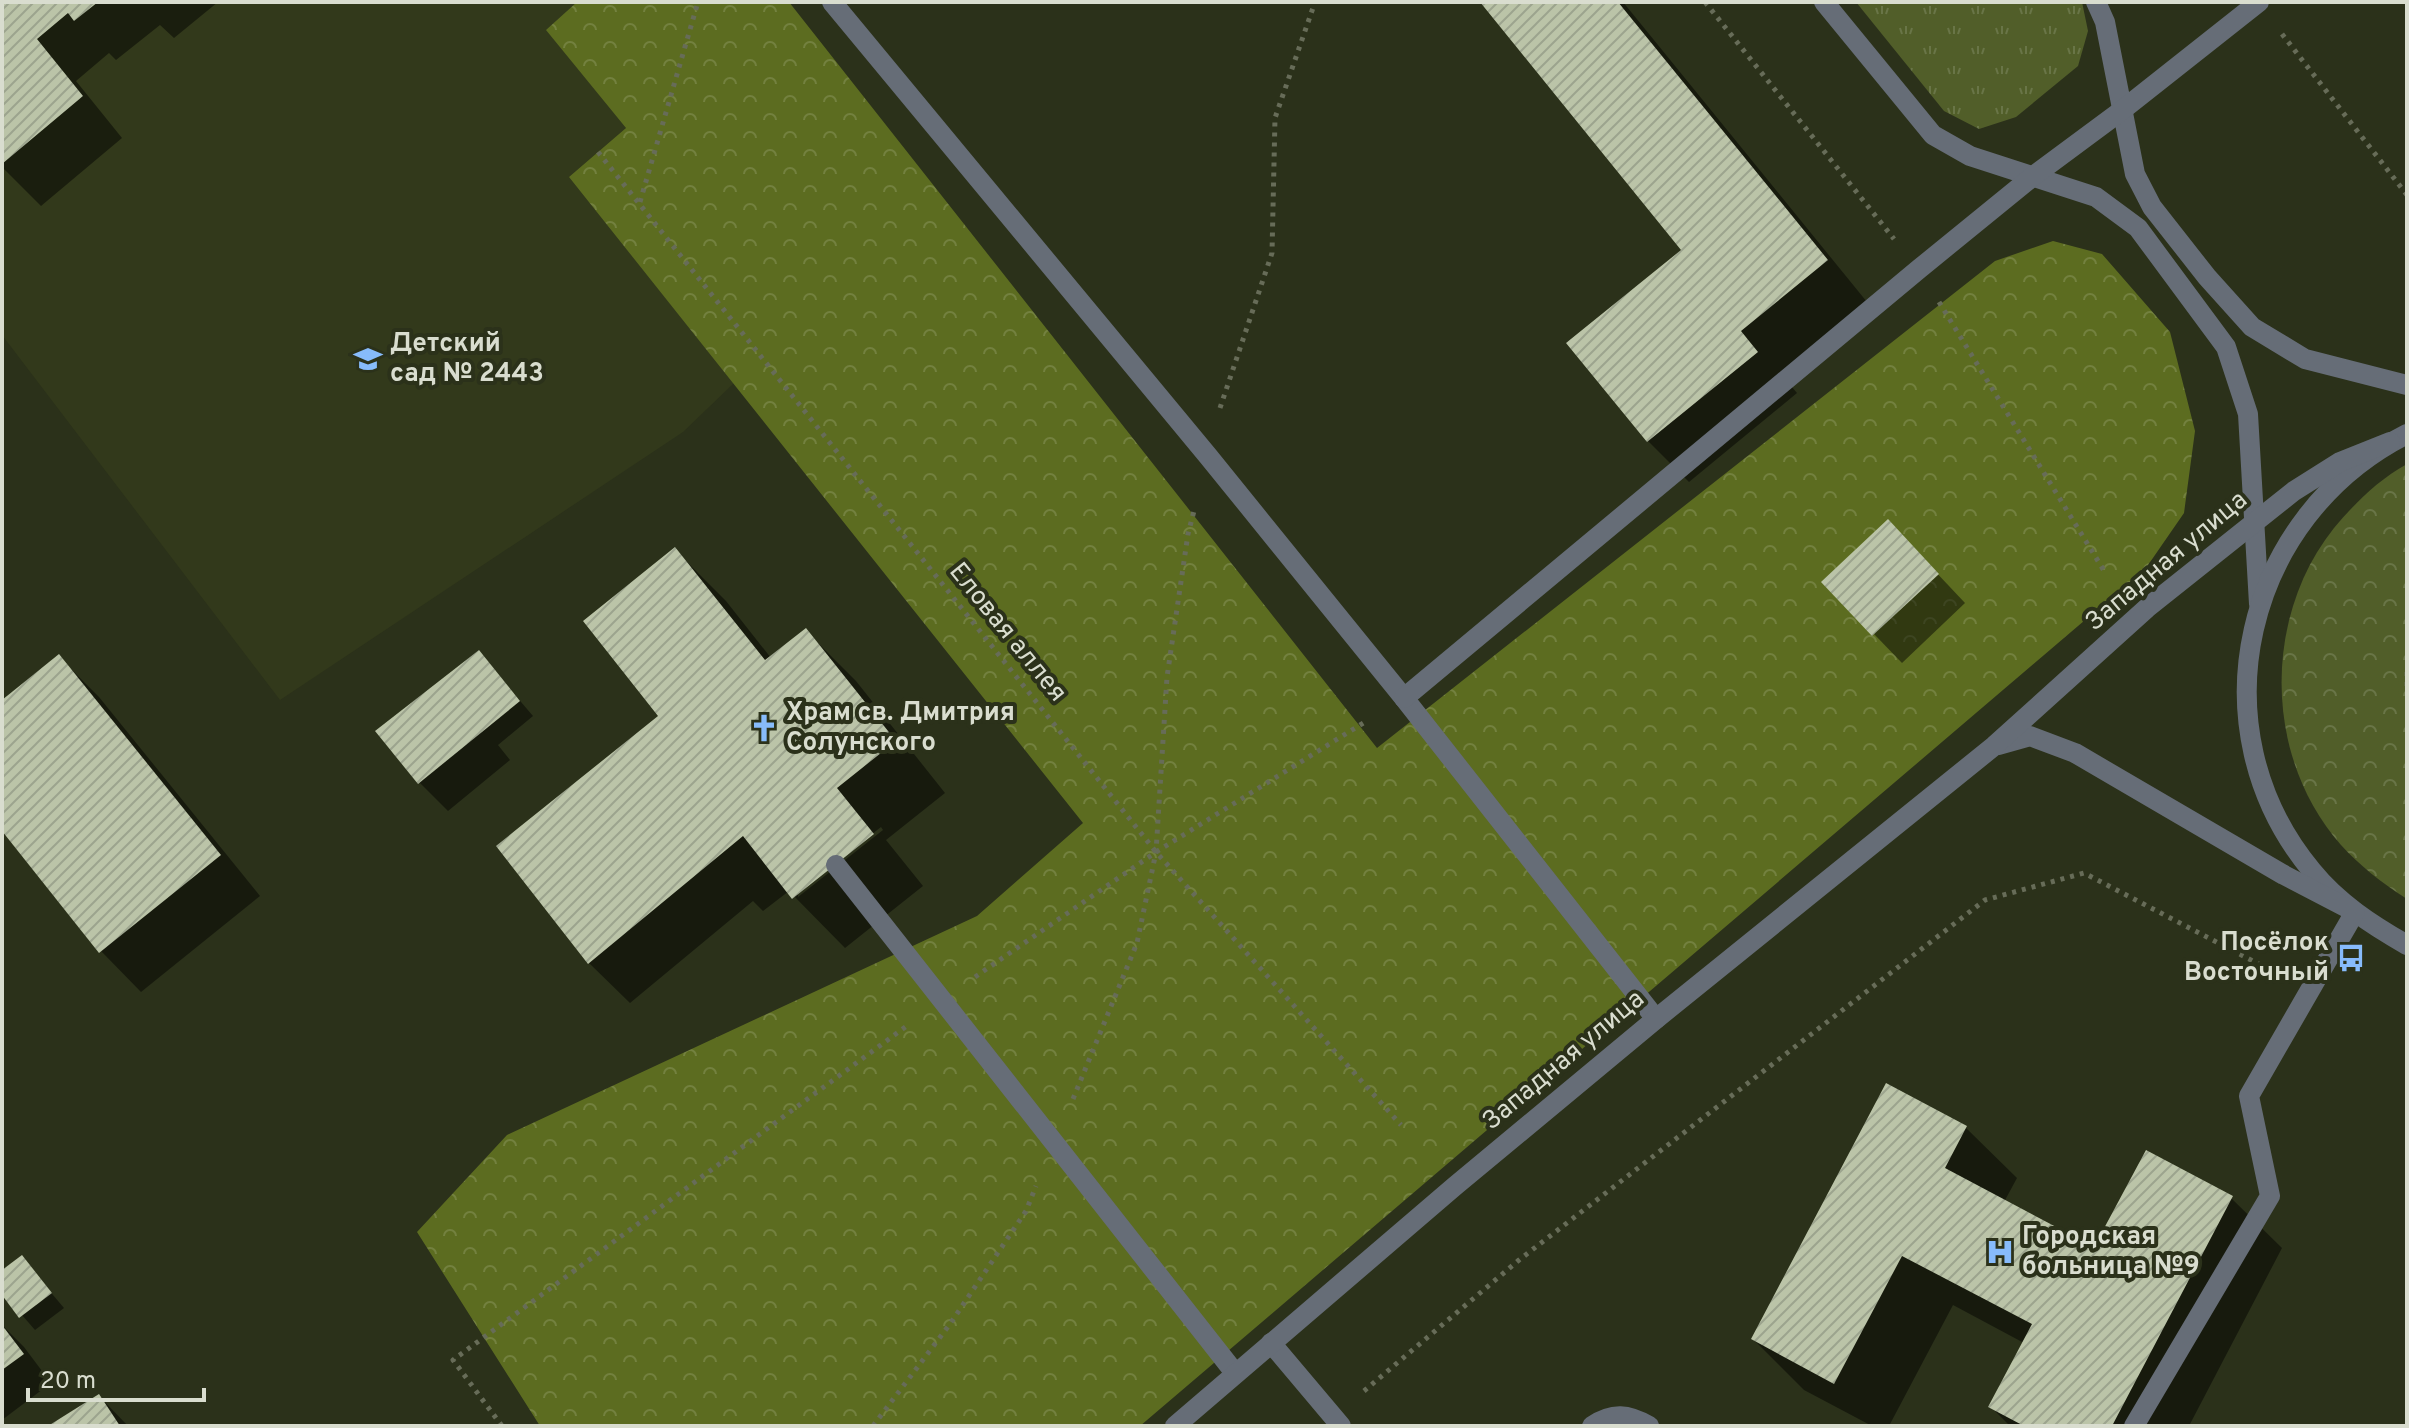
<svg xmlns="http://www.w3.org/2000/svg" width="2409" height="1428" font-family="Overpass,sans-serif">
  <style>
    .built { fill: #32391b }
    .grass { fill: url(#grass-tufts) }
    .forest { fill: url(#forest-crowns) }
    .park { fill: url(#park-crowns) }
    .shadow { fill: #0007; fill-rule: evenodd }
    .building { fill: url(#building-hatch) }
    .lines { fill: none; stroke-linecap: round; stroke-linejoin: round }
    .path { stroke: #676c58; stroke-width: 5; stroke-dasharray: 4 6; stroke-linecap: butt }
    .minor { stroke: #666d77; stroke-width: 20 }
    .labels { text-anchor: middle; dominant-baseline: central; stroke-width: 8; stroke-linejoin: round; paint-order: stroke }
    .poi-label { font-size: 26px; font-weight: bold; fill: #d9ddcf; stroke: #2b311a; text-anchor: start }
    .street-label { font-size: 26px; fill: #d9ddcf; stroke: #2b311a }
  </style>
  <defs>
    <pattern id="grass-tufts" width="24" height="20" patternUnits="userSpaceOnUse" patternTransform="scale(2)"><rect width="24" height="20" fill="#515e29"/><path d="M3 7l-1-3M5 7V3M7 7l1-3M15 17l-1-3M17 17v-4M19 17l1-3" fill="none" stroke="#697547"/></pattern>
    <pattern id="forest-crowns" width="20" height="18" patternUnits="userSpaceOnUse" patternTransform="scale(2)"><rect width="20" height="18" fill="#5c6c20"/><path d="M2 6a3 3 0 1 1 6 0M12 15a3 3 0 1 1 6 0" fill="none" stroke="#73813f"/></pattern>
    <pattern id="park-crowns" width="20" height="18" patternUnits="userSpaceOnUse" patternTransform="scale(2)"><rect width="20" height="18" fill="#515e29"/><path d="M2 6a3 3 0 1 1 6 0M12 15a3 3 0 1 1 6 0" fill="none" stroke="#697547"/></pattern>
    <pattern id="building-hatch" width="6" height="6" patternUnits="userSpaceOnUse" patternTransform="scale(2)"><rect width="6" height="6" fill="#bbc4a8"/><path d="M-1 1l2-2M0 6l6-6M5 7l2-2" fill="none" stroke="#9ca48e"/></pattern>
  </defs>
  <rect width="100%" height="100%" fill="#2b311a"/>
  <!-- built -->
  <polygon class="built" points="2,2 577,2 547,30 626,128 569,177 734,383 683,432 280,700 2,335"/>
  <!-- grass -->
  <polygon class="grass" points="1856,2 2082,2 2088,31 2078,66 2016,117 1979,129 1944,111"/>
  <!-- forest -->
  <polygon class="forest" points="577,2 789,2 1377,748 1995,261 2053,241 2102,254 2170,332 2195,431 2184,513 2146,568 1140,1426 540,1426 417,1232 507,1135 977,916 1083,823 569,177 626,128 546,30"/>
  <!-- park -->
  <path class="park" d="M2407,464V899C2382,883 2360,866 2341,845C2264,758 2262,618 2334,528C2355,503 2378,480 2407,464Z"/>
  <!-- shadow -->
  <g class="shadow">
    <polygon points="2,2 218,2 174,38 160,25 116,60 109,53 76,81 122,138 41,206 2,167"/>
    <polygon points="1483,2 1623,2 1867,302 1780,373 1797,393 1689,482 1648,441 1684,250"/>
    <path d="M675,550L726,601L771,658L806,631L856,681L945,793L886,840L923,886L845,948L789,891L763,911L753,901L630,1003L589,963L661,716ZM881,827L883,830L798,897V892Z"/>
    <polygon points="1916,551 1965,603 1902,663 1874,634"/>
    <polygon points="479,653 533,716 498,745 510,760 448,811 419,782"/>
    <polygon points="59,657 99,697 260,896 141,992 101,951 2,828 2,702"/>
    <polygon points="1966,1128 2017,1178 2004,1202 2095,1250 2231,1198 2282,1248 2189,1426 2010,1426 1990,1406 2024,1343 1953,1305 1889,1426 1872,1426 1804,1390 1753,1339"/>
    <polygon points="21,1257 64,1308 35,1330 2,1292 2,1273"/>
    <polygon points="2,1325 24,1347 51,1383 2,1420"/>
    <polygon points="99,1396 128,1426 52,1426"/>
  </g>
  <!-- building -->
  <g class="building">
    <polygon points="2,2 98,2 74,21 68,13 37,39 83,96 2,164"/>
    <polygon points="1480,2 1618,2 1828,260 1741,331 1758,352 1647,442 1566,343 1681,250"/>
    <polygon points="1888,519 1939,574 1872,636 1821,582"/>
    <polygon points="675,547 765,660 806,628 896,741 837,788 874,834 792,899 743,836 588,964 496,846 658,716 583,621"/>
    <polygon points="479,650 520,701 418,784 375,731"/>
    <polygon points="59,654 221,855 99,953 2,831 2,700"/>
    <polygon points="1886,1083 1967,1126 1945,1168 2094,1247 2146,1150 2233,1196 2112,1426 2024,1426 1988,1407 2032,1324 1902,1256 1834,1384 1751,1339"/>
    <polygon points="22,1255 52,1293 19,1318 2,1295 2,1270"/>
    <polygon points="2,1325 24,1354 2,1370"/>
    <polygon points="99,1394 120,1426 48,1426"/>
  </g>
  <g class="lines">
    <!-- path -->
    <g class="path">
      <polyline points="1705,2 1894,239"/>
      <polyline points="2282,34 2407,195"/>
      <polyline points="598,152 1156,852 1401,1125"/>
      <polyline points="640,202 698,2"/>
      <polyline points="1939,302 2106,574"/>
      <polyline points="1220,408 1272,253 1275,118 1315,2"/>
      <polyline points="2407,672 2407,690"/>
      <polyline points="975,977 1156,852 1368,720"/>
      <polyline points="1073,1099 1137,943 1156,852 1167,677 1188,534 1195,507"/>
      <polyline points="1364,1391 1519,1260 1985,900 2084,873 2274,972"/>
      <polyline points="502,1426 453,1360 908,1025"/>
      <polyline points="873,1426 950,1324 1026,1211 1036,1186"/>
    </g>
    <!-- minor -->
    <g class="minor">
      <polyline points="832,2 1208,456 1404,698 1656,1019"/>
      <polyline points="1824,2 1933,135 1970,156 2096,197 2138,228 2226,347 2248,414 2259,604"/>
      <polyline points="2096,2 2105,22 2135,174 2152,207 2207,277 2252,327 2305,359 2407,385"/>
      <path d="M2407,434C2244,516 2193,728 2312,871C2338,903 2372,925 2407,945"/>
      <polyline points="1404,698 1919,269 2032,177 2121,111 2259,2"/>
      <polyline points="1998,745 2030,736 2075,753 2284,875 2355,912 2249,1096 2270,1196 2134,1426"/>
      <polyline points="836,865 1235,1373"/>
      <polyline points="1271,1343 1341,1426"/>
      <polyline points="1175,1426 1455,1186 1656,1019 1994,746 2147,608 2294,491 2340,462 2390,442"/>
      <path d="M1592,1426C1613,1412 1628,1414 1649,1426"/>
    </g>
  </g>
  <!-- icons -->
  <defs>
    <symbol id="school-bare" viewBox="-9 -9 18 18"><path d="M0-5L7-2L0 1L-7-2ZM-4 1L0 2.5L4 1V4Q0 6-4 4Z" fill="#87bbfb" stroke="#2b311a" stroke-width="2.5" paint-order="stroke"/></symbol>
    <symbol id="church-bare" viewBox="-9 -9 18 18"><path d="M-1.2-6h2.4v3.5h3.3v2.4h-3.3V6h-2.4V-.1h-3.3v-2.4h3.3Z" fill="#87bbfb" stroke="#2b311a" stroke-width="2.5" paint-order="stroke"/></symbol>
    <symbol id="bus-bare" viewBox="-9 -9 18 18"><path d="M-5-6H5V4H4V6H2V4H-2V6H-4V4H-5ZM-3.5-4V0h7V-4ZM-3.5 1.2v1.5H-2V1.2ZM2 1.2v1.5H3.5V1.2Z" fill="#87bbfb" stroke="#2b311a" stroke-width="2.5" paint-order="stroke"/></symbol>
    <symbol id="hospital-bare" viewBox="-9 -9 18 18"><path d="M-5-5h3v3.5h4V-5h3V5h-3V1.5h-4V5h-3Z" fill="#87bbfb" stroke="#2b311a" stroke-width="2.5" paint-order="stroke"/></symbol>
  </defs>
  <g fill-rule="evenodd">
    <use href="#school-bare" x="348" y="339" width="40" height="40"/>
    <use href="#church-bare" x="744" y="708" width="40" height="40"/>
    <use href="#bus-bare" x="2331" y="938" width="40" height="40"/>
    <use href="#hospital-bare" x="1980" y="1232" width="40" height="40"/>
  </g>
  <g class="labels">
    <!-- poi labels -->
    <g class="poi-label">
      <text x="390" y="344">Детский<tspan x="390" dy="30">сад № 2443</tspan></text>
      <text x="786" y="713">Храм св. Дмитрия<tspan x="786" dy="30">Солунского</tspan></text>
      <text x="2329" y="943" text-anchor="end">Посёлок<tspan x="2329" dy="30">Восточный</tspan></text>
      <text x="2022" y="1237">Городская<tspan x="2022" dy="30">больница №9</tspan></text>
    </g>
    <!-- street labels -->
    <g class="street-label">
      <text transform="translate(2167 562) rotate(-40)">Западная улица</text>
      <text transform="translate(1007 633) rotate(51)">Еловая аллея</text>
      <text transform="translate(1564 1061) rotate(-40)">Западная улица</text>
    </g>
  </g>
  <!-- border -->
  <rect width="2409" height="1428" fill="none" stroke="#d9ddcf" stroke-width="8"/>
  <!-- scale -->
  <path d="M28 1388v12h176v-12" fill="none" stroke="#d9ddcf" stroke-width="4"/>
  <text x="40" y="1388" font-size="24" fill="#d9ddcf" stroke="#2b311a" stroke-width="6" paint-order="stroke">20 m</text>
</svg>
